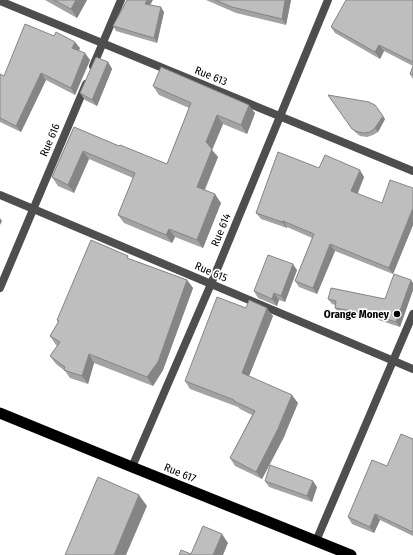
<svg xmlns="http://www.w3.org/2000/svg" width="413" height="555" font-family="'Fira Sans Condensed',sans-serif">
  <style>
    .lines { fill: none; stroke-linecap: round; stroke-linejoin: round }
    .minor { stroke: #4e4e4e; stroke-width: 8 }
    .tertiary { stroke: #4e4e4e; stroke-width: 8 }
    .trunk { stroke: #000; stroke-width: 11 }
    .wall { fill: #a3a3a3 }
    .shaded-wall { fill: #858585 }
    .building { fill: #bebebe; stroke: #858585 }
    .poi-dot { fill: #000; stroke: #fff; stroke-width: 1.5 }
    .labels { text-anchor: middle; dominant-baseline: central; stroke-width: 3.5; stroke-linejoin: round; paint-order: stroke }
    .street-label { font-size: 11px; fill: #000; stroke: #fff }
    .poi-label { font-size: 11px; font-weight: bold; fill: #000; stroke: #fff; text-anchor: end }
  </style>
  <rect width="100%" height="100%" fill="#fff"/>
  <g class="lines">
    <!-- minor -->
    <g class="minor">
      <polyline points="0,1 413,171"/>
      <polyline points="93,66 121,0"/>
      <polyline points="0,195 413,369"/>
      <polyline points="0,288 86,84"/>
      <polyline points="132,467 211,284 328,0"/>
    </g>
    <!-- tertiary -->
    <polyline class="tertiary" points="316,541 413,314"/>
    <!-- trunk -->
    <polyline class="trunk" points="0,413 132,467 351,555"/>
  </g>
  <!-- wall -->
  <g class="wall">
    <polygon points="45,0 87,0 77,18"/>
    <polygon points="206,0 291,0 286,25 236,13"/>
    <polygon points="413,0 413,79 410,74 413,66 384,51 380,59 335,33 331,27"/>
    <polygon points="164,12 157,43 116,31 113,26"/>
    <polygon points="80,48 79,50 90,60 75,95 46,80 21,132 0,122 0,74 4,76"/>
    <polygon points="108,62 112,69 97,106 85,100 80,93"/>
    <polygon points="153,86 255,113 247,134 223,124 212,150 218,157 205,190 221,203 203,248 175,237 172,243 124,223 118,215 133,178 89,159 74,193 58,186 52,177 74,127 119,146 167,164 189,108 159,95"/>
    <polygon points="328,95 385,119 378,132 373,135 367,137 360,136 355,132"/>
    <polygon points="319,168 364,177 357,194 382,203 413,188 413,225 393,274 335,251 317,294 299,287 295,281 312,238 287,227 287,228 261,219 256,213"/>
    <polygon points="130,259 187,280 193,288 163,370 153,386 94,363 88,384 70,378 65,371 56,364 50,356 57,346 56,345 50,336 58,322 57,320"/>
    <polygon points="297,270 285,302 279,300 277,306 258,298 254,291"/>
    <polygon points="413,283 413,290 400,327 363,315 362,318 339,313 335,308 335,305 332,304 328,299 385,299"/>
    <polygon points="246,308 273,316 249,376 298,403 285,434 285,435 262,479 235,466 230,458 252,415 240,409 238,407 190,389 185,381"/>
    <polygon points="413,439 413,536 380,520 374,533 352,524 348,517 387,466"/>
    <polygon points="265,481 317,487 312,502 269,487"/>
  </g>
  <!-- shaded-wall -->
  <g class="shaded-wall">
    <polygon points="76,0 87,0 77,18 71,9"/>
    <polygon points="147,0 153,0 148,9 145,4"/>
    <polygon points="285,0 291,0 286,25 282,19"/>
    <polygon points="161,7 164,12 157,43 154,38"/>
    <polygon points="75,42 80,48 77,54 72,48"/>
    <polygon points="379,45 384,51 380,59 375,52"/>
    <polygon points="85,53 90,60 75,95 71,88"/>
    <polygon points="108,62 112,69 97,106 92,100"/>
    <polygon points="41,73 46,80 21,132 16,126"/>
    <polygon points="249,105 255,113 247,134 241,125"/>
    <polygon points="217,115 223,124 212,150 218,157 202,195 197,187 206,142"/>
    <polygon points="383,116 385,119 378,132 375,128"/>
    <polygon points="83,151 89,159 74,193 68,185"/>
    <polygon points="360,170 364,177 356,198 351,191"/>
    <polygon points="215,194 221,203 203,248 197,240"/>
    <polygon points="413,208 413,225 393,274 389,268"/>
    <polygon points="0,218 2,221 0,225"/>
    <polygon points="283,221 287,227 287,228 282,222"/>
    <polygon points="169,229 175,237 172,243 166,235"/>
    <polygon points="330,244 335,251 317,294 313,288"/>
    <polygon points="293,264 297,270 285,302 281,296"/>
    <polygon points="187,280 193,288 163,370 153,386 147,377"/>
    <polygon points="411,280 413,283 413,290 400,327 396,322"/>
    <polygon points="274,293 279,300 277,306 272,299"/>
    <polygon points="267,308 273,316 247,381 242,373"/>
    <polygon points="359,309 363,315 362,318 358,312"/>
    <polygon points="89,354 94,363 88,384 82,376"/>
    <polygon points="292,395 298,403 285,434 285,435 262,479 256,472 279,426"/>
    <polygon points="313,481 317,487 312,502 307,496"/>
    <polygon points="139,495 147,506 126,555 114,555"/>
    <polygon points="375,514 380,520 374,533 370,527"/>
    <polygon points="222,534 228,543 223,555 213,555"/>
  </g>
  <!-- building -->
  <g class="building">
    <polygon points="54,0 76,0 71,9"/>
    <polygon points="127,0 147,0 145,4 161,7 154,38 113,26"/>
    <polygon points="215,0 285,0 282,19 232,7"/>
    <polygon points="346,0 413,0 413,62 379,45 375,52 331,27"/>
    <polygon points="25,24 54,36 56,32 75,42 72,48 85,53 71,88 41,73 16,126 0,118 0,74 4,76"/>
    <polygon points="96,57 108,62 92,100 80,93"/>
    <polygon points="413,66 413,75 410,74"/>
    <polygon points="161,67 249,105 241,125 217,115 206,142 212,149 197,187 215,194 197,240 169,229 166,235 118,215 135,173 83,151 68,185 52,177 74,127 119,146 120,145 167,164 191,103 153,86"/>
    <polygon points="328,95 369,102 375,105 383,116 375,128 370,132 364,133 358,132 352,129"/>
    <polygon points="278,152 319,168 325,155 360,170 351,191 382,203 390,180 413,188 413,208 389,268 330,244 313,288 295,281 314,234 283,221 282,222 256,213"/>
    <polygon points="91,240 128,256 127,258 187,280 158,362 147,377 89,354 82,376 64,370 65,367 50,356 60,342 50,336 59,321 57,320"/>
    <polygon points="268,255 293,264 281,296 274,293 272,299 254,291"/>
    <polygon points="394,274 411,280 396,322 359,309 358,312 335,308 336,301 328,299 331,288 385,299"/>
    <polygon points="217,297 246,308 249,300 267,308 242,373 292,395 279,426 279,427 256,472 230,458 255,411 234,401 234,400 185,381"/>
    <polygon points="401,434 413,439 413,532 375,514 370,527 348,517 372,460 387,466"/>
    <polygon points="270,465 313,481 307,496 265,481"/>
    <polygon points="98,477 139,495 114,555 65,555"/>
    <polygon points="203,526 222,534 213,555 179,555 181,550 191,554"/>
  </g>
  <!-- markers -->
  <circle class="poi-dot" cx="397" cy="314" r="4"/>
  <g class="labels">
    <!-- street labels -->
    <g class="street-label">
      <text transform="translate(211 76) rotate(22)">Rue 613</text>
      <text transform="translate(50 140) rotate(-67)">Rue 616</text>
      <text transform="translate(221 230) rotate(-68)">Rue 614</text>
      <text transform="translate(211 272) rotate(23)">Rue 615</text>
      <text transform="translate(180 473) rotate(22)">Rue 617</text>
    </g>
    <!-- poi labels -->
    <g class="poi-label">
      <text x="389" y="314">Orange Money</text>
    </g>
  </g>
</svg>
